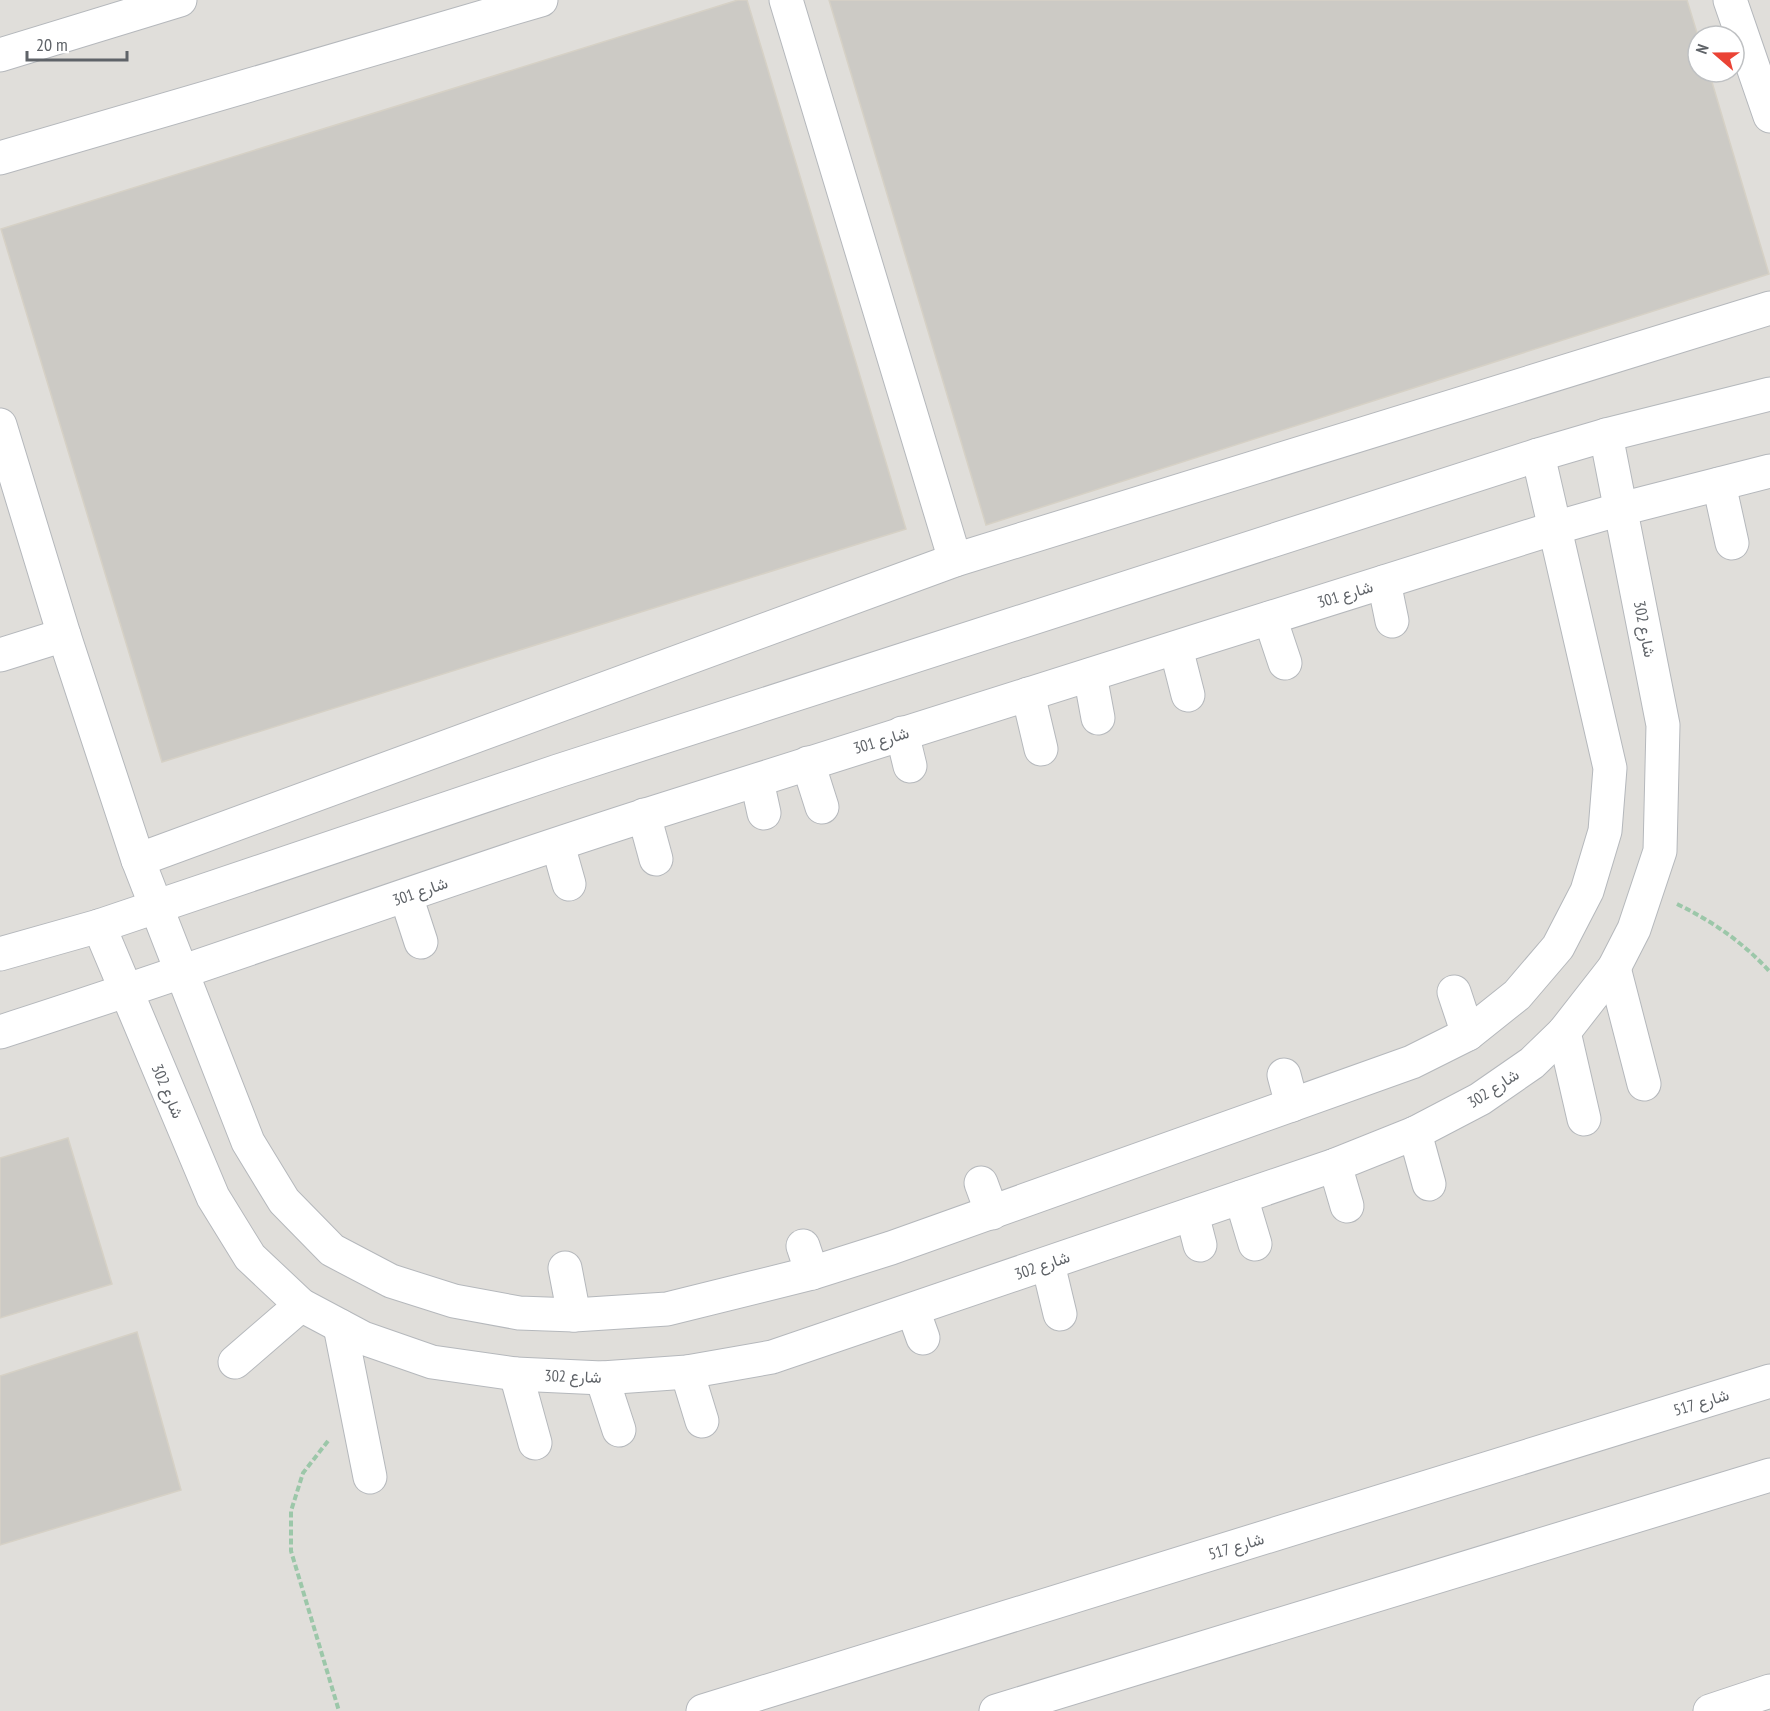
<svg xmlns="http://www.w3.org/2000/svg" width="1770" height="1711" font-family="'PT Sans Narrow',Vazirmatn,sans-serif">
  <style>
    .industrial { fill: #e0deda; fill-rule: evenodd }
    .building { fill: #cccac5; stroke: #d6d1c6; stroke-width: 1.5 }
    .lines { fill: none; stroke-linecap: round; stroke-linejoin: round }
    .minor-casing { stroke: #b5b8bc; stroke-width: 35 }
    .path { stroke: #9cc7a9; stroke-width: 4; stroke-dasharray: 6 3; stroke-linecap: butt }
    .minor { stroke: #fff; stroke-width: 33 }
    .labels { text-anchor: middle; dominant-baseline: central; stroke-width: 4.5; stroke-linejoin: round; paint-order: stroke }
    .street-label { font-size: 16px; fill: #5f6368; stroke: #fff }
  </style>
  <rect width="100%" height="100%" fill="#f1efe8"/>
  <!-- industrial -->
  <path class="industrial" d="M0,0H1770V1711H0ZM1698,36H1734V72H1698Z"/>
  <!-- building -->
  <g class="building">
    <polygon points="738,0 747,0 906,529 162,762 1,229"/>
    <polygon points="829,0 1687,0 1698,36 1698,72 1709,72 1769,274 986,525"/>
    <polygon points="68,1138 112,1284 0,1318 0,1158"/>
    <polygon points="137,1332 181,1490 0,1545 0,1376"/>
  </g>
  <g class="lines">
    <defs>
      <g id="minor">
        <polyline points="786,0 955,560"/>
        <polyline points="1730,0 1770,116"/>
        <polyline points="0,55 180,0"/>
        <polyline points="0,158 541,0"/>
        <polyline points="0,425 64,635 138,860 248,1142 284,1201 332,1250 391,1281 454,1301 519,1313 574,1315 667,1309 812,1273 891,1248 1412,1062 1468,1034 1517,995 1558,947 1587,891 1605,831 1610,768 1538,455"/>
        <polyline points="1719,484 1732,543"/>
        <polyline points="1384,582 1392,621"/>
        <polyline points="1270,618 1285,663"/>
        <polyline points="1176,648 1188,695"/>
        <polyline points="0,655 64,635"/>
        <polyline points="1090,675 1098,718"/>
        <polyline points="1028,694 1041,749"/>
        <polyline points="902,733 910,766"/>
        <polyline points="808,763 822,807"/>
        <polyline points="757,781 764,813"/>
        <polyline points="644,815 656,859"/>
        <polyline points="558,845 569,884"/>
        <polyline points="138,860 955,560 1770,308"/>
        <polyline points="406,896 421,942"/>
        <polyline points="99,926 213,1197 250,1257 301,1305 363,1338 432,1362 516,1374 602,1378 687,1372 772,1357 1335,1165 1415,1133 1480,1099 1532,1063 1564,1032 1614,968 1634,929 1660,851 1663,725 1606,435"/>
        <polyline points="0,954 99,926 558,771 1538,455 1606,435 1770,394"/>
        <polyline points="1614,968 1644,1084"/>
        <polyline points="1454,992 1468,1034"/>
        <path d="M0,1032C216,963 430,884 646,815C949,718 1252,624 1555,528L1621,509L1770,471"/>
        <polyline points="1564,1032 1584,1119"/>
        <polyline points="1284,1075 1292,1105"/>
        <polyline points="1415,1133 1429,1184"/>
        <polyline points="1335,1165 1347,1206"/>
        <polyline points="981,1183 992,1213"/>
        <polyline points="1241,1197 1255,1244"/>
        <polyline points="1192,1214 1200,1245"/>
        <polyline points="803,1246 812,1273"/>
        <polyline points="1048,1264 1060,1314"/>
        <polyline points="565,1268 574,1315"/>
        <polyline points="913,1310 923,1338"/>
        <polyline points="340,1326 370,1477"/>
        <polyline points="235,1362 301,1305"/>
        <polyline points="687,1372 702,1421"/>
        <polyline points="516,1374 535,1443"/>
        <polyline points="602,1378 619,1430"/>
        <polyline points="703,1711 1770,1381"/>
        <polyline points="996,1711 1770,1475"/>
        <polyline points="1710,1711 1770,1691"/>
      </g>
    </defs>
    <!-- minor casing -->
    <use href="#minor" class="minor-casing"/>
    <!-- path -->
    <g class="path">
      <path d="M1677,904C1712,921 1744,943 1770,972"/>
      <polyline points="328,1441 303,1473 291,1511 291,1551 339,1711"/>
    </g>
    <!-- minor -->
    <use href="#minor" class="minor"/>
  </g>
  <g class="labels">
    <!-- street labels -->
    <g class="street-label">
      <text transform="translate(1345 594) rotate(-17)">شارع 301</text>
      <text transform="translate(1645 629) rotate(79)">شارع 302</text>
      <text transform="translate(881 740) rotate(-17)">شارع 301</text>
      <text transform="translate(420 891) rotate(-19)">شارع 301</text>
      <text transform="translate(1493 1088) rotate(-33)">شارع 302</text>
      <text transform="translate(168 1091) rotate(67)">شارع 302</text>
      <text transform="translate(1042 1265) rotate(-19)">شارع 302</text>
      <text transform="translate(573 1376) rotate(2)">شارع 302</text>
      <text transform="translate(1701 1402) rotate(-17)">شارع 517</text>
      <text transform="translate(1236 1546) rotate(-17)">شارع 517</text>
    </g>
  </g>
  <!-- north arrow -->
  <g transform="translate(1716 54) rotate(290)"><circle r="28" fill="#ffffff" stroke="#bfc1c3" stroke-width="1.5"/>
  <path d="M0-4.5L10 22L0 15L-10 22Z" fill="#ea4335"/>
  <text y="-9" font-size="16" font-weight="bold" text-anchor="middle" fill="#5f6368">N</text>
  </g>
  <!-- scale -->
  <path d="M27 51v9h100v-9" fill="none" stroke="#5f6368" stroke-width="3"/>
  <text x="36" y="51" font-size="18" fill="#5f6368" stroke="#ffffff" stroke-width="4.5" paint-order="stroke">20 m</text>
</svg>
